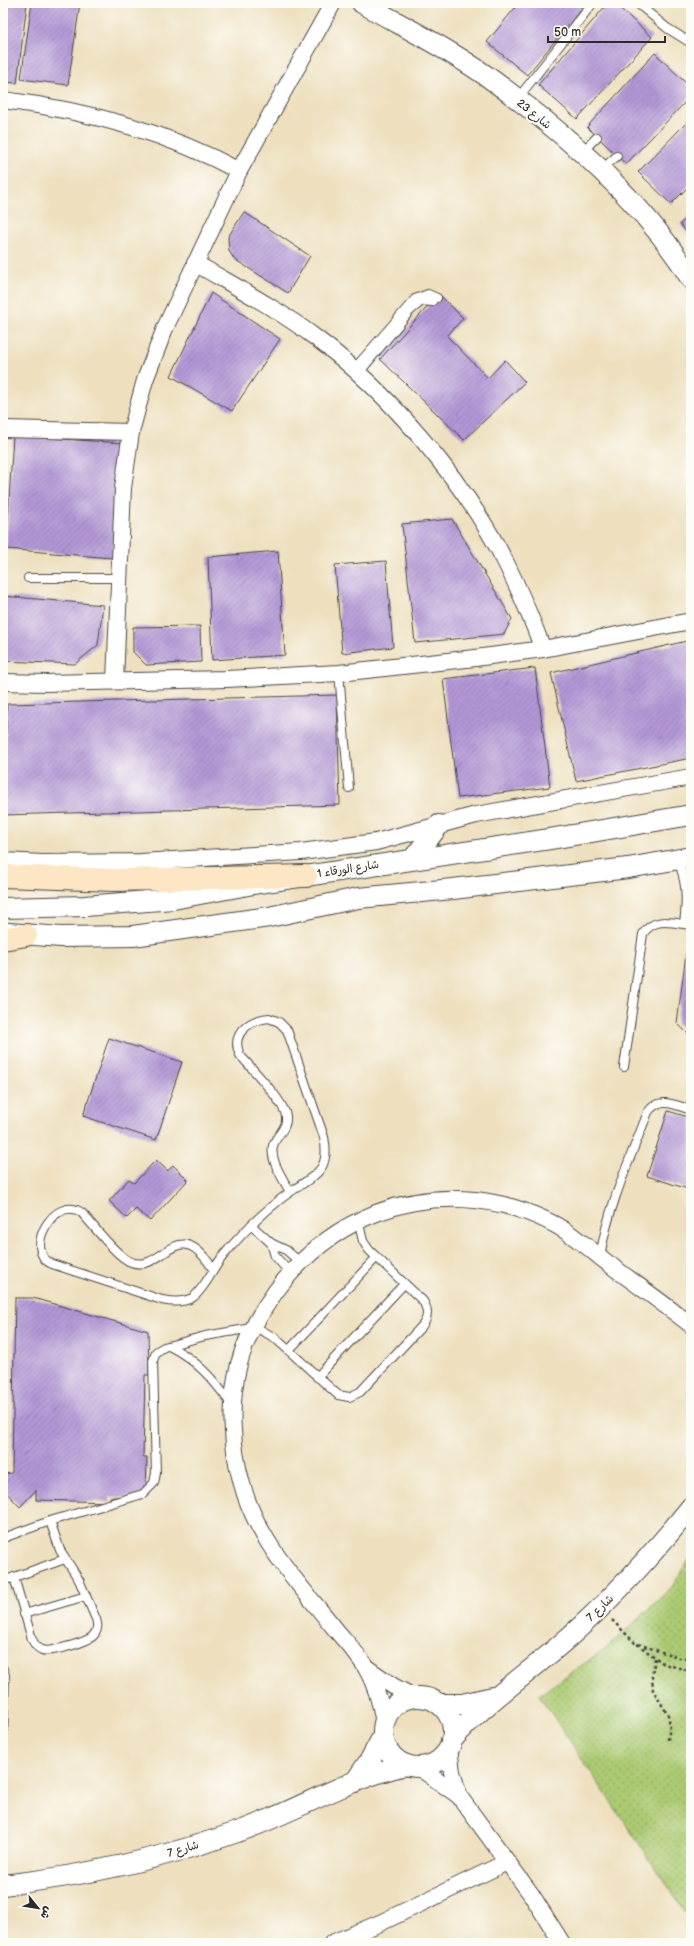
<svg xmlns="http://www.w3.org/2000/svg" width="694" height="1946" font-family="'Balsamiq Sans','Playpen Sans Arabic',sans-serif">
  <style>
    .park { fill: url(#park-dots); stroke: #6c7a4e }
    .building { fill: url(#building-hatch) }
    .lines { fill: none; stroke-linecap: round; stroke-linejoin: round }
    .service-casing { stroke: #484641; stroke-width: 10 }
    .minor-casing { stroke: #484641; stroke-width: 18 }
    .tertiary-casing { stroke: #484641; stroke-width: 22 }
    .secondary-casing { stroke: #484641; stroke-width: 24 }
    .path { stroke: #484641; stroke-width: 2.5; stroke-dasharray: 3 3; stroke-linecap: butt }
    .service { stroke: #fff; stroke-width: 8 }
    .minor { stroke: #fff; stroke-width: 16 }
    .tertiary { stroke: #fff; stroke-width: 20 }
    .secondary { stroke: #fce6c4; stroke-width: 22 }
    .labels { text-anchor: middle; dominant-baseline: central; stroke-width: 4; stroke-linejoin: round; paint-order: stroke }
    .street-label { font-size: 11px; fill: #2b2b2b; stroke: #fdfcf7 }
  </style>
  <defs>
    <pattern id="park-dots" width="8" height="8" patternUnits="userSpaceOnUse"><rect width="8" height="8" fill="#acca72"/><path d="M2 2h.1M6 6h.1" fill="none" stroke="#8ca45e" stroke-width="1.8" stroke-linecap="round"/></pattern>
    <pattern id="building-hatch" width="6" height="6" patternUnits="userSpaceOnUse"><rect width="6" height="6" fill="#b296d6"/><path d="M-1 1l2-2M0 6l6-6M5 7l2-2" fill="none" stroke="#917bae"/></pattern>
  </defs>
  <rect width="100%" height="100%" fill="#fdfcf7"/>
  <filter id="ink" filterUnits="userSpaceOnUse"><feTurbulence type="fractalNoise" baseFrequency=".025" numOctaves="2"/><feDisplacementMap in="SourceGraphic" scale="8" xChannelSelector="R" yChannelSelector="G"/><feConvolveMatrix kernelMatrix="1 2 1 2 8 2 1 2 1" color-interpolation-filters="sRGB"/></filter>
  <filter id="wash" filterUnits="userSpaceOnUse"><feTurbulence type="fractalNoise" baseFrequency=".012" numOctaves="4" result="noise"/><feDisplacementMap in="SourceGraphic" scale="16" xChannelSelector="R" yChannelSelector="G"/><feGaussianBlur stdDeviation="0.9" result="paint"/><feColorMatrix in="noise" values="0 0 0 0 0 0 0 0 0 0 0 0 0 0 0 0 0 1.4 0 .05"/><feComposite in="paint" operator="in"/></filter>
  <g filter="url(#wash)">
    <rect width="100%" height="100%" fill="#eee0bf"/>
    <!-- park -->
    <polygon class="park" points="691,1556 691,1803 684,1808 691,1818 691,1917 689,1918 539,1695 609,1646 639,1618 671,1588"/>
    <g id="blocks">
      <!-- building -->
      <g class="building">
        <polygon points="3,3 27,3 17,83 3,82"/>
        <polygon points="32,3 80,3 68,85 21,79"/>
        <polygon points="519,3 575,3 582,8 527,75 487,42"/>
        <polygon points="608,3 614,3 652,37 577,119 538,85"/>
        <polygon points="655,53 691,88 691,96 626,164 587,127"/>
        <polygon points="691,118 691,184 671,204 638,172"/>
        <polygon points="244,212 310,256 288,293 234,259 229,251 228,237"/>
        <polygon points="691,214 691,238 680,224"/>
        <polygon points="211,293 280,339 232,411 171,376"/>
        <polygon points="439,294 463,318 447,336 488,378 505,360 525,382 464,440 380,359"/>
        <polygon points="13,436 124,443 112,558 6,549"/>
        <polygon points="452,519 512,619 504,634 415,643 402,524"/>
        <polygon points="278,551 285,655 212,660 208,557"/>
        <polygon points="386,561 393,647 342,653 335,565"/>
        <polygon points="3,596 103,605 98,645 75,664 3,661"/>
        <polygon points="200,626 201,662 146,665 133,652 133,627"/>
        <polygon points="691,640 691,758 576,781 551,673"/>
        <polygon points="535,668 550,787 458,798 443,679"/>
        <polygon points="337,695 340,805 3,815 7,704"/>
        <polygon points="687,946 691,946 691,1037 677,1023"/>
        <polygon points="109,1038 182,1062 156,1140 83,1116"/>
        <polygon points="668,1111 691,1118 691,1190 647,1176"/>
        <polygon points="156,1160 168,1171 173,1165 188,1180 150,1221 136,1209 127,1218 109,1201 129,1179 134,1183"/>
        <polygon points="15,1298 33,1298 148,1331 149,1375 145,1375 143,1457 147,1457 146,1492 133,1497 110,1497 110,1502 36,1500 36,1490 20,1507 3,1489 3,1474 12,1473"/>
      </g>
    </g>
  </g>
  <g filter="url(#ink)">
    <use href="#blocks" fill-opacity="0" stroke="#484641" stroke-width="1"/>
    <g class="lines">
      <defs>
        <g id="service">
          <polyline points="637,3 667,28 691,43"/>
          <polyline points="518,98 593,3"/>
          <polyline points="582,152 597,137"/>
          <polyline points="601,170 617,156"/>
          <polyline points="354,369 415,299 428,294 437,298"/>
          <polyline points="359,373 410,311 422,301 432,302"/>
          <polyline points="28,578 119,578"/>
          <polyline points="339,673 349,788"/>
          <path d="M678,860C687,883 687,900 684,924"/>
          <path d="M269,1018L279,1022L287,1030L324,1137C331,1171 315,1175 290,1192C283,1178 266,1156 275,1141C280,1132 287,1128 286,1116C284,1101 251,1068 240,1055C230,1034 249,1020 269,1018Z"/>
          <path d="M624,1067L643,934C654,916 673,923 691,925"/>
          <polyline points="251,1225 271,1243 286,1250 301,1263"/>
          <polyline points="271,1243 275,1256 290,1273"/>
          <path d="M600,1257C608,1207 630,1159 648,1112C659,1096 676,1105 691,1110"/>
          <path d="M213,1269C176,1212 164,1274 131,1262C117,1257 93,1225 82,1213C55,1193 22,1251 52,1264L162,1300C172,1302 182,1303 192,1298C203,1291 214,1267 223,1256C243,1232 265,1210 290,1192"/>
          <path d="M169,1346C197,1360 214,1380 232,1405"/>
          <polyline points="289,1350 376,1258"/>
          <polyline points="317,1377 404,1284"/>
          <path d="M3,1538L50,1521L143,1494L154,1483L156,1473L153,1361L156,1352L164,1347L205,1336L252,1328L261,1330L275,1338L338,1395L349,1397L360,1392L422,1326C429,1317 428,1310 423,1301L369,1250L363,1241L358,1220"/>
          <path d="M14,1577L32,1639C34,1644 37,1648 42,1650C50,1653 87,1642 93,1636C98,1631 98,1625 96,1619L79,1580L60,1550L50,1521"/>
          <polyline points="3,1581 65,1559"/>
          <polyline points="24,1614 86,1596"/>
          <polyline points="3,1669 5,1675 3,1741"/>
        </g>
        <g id="minor">
          <path d="M3,100C83,110 167,132 239,171"/>
          <path d="M195,263C236,287 278,309 316,338C390,393 464,481 506,563C520,591 532,620 543,649"/>
          <polyline points="3,429 131,432"/>
          <polyline points="115,681 123,488 131,432 145,380 165,328 239,171 333,3"/>
          <polyline points="3,682 46,683 226,679 339,673 475,658 543,649 691,621"/>
          <polyline points="3,861 42,863 141,862 301,852 376,842 476,815 691,777"/>
          <polyline points="367,1668 393,1686 414,1697"/>
          <path d="M384,1723C381,1704 376,1685 366,1668C358,1654 346,1642 336,1630C300,1585 257,1541 242,1484C231,1446 229,1402 239,1364C246,1337 260,1313 276,1291C331,1218 414,1184 504,1205C530,1212 557,1223 578,1240C589,1247 598,1256 609,1264C636,1284 664,1304 691,1325"/>
          <polyline points="449,1748 452,1772 459,1796 531,1894 562,1943"/>
          <polyline points="418,1767 459,1796"/>
          <polyline points="332,1943 380,1923 507,1862"/>
        </g>
        <g id="tertiary">
          <path d="M362,3C404,27 449,49 488,77C561,130 644,201 691,279"/>
          <polyline points="413,859 439,825"/>
          <polyline points="3,908 85,906 173,899 259,883 550,839 691,815"/>
          <polyline points="9,933 61,937 133,936 269,917 358,898 453,889 628,868 691,857"/>
          <circle cx="418" cy="1732" r="35"/>
          <polyline points="439,1704 462,1704 493,1697"/>
          <path d="M451,1741C481,1706 518,1681 553,1651C604,1608 649,1559 691,1507"/>
          <polyline points="355,1782 370,1760 383,1736"/>
          <path d="M3,1885C85,1876 165,1858 243,1830C298,1810 349,1778 406,1765"/>
        </g>
        <g id="secondary">
          <polyline points="3,876 114,880 306,876"/>
          <polyline points="3,939 26,935"/>
        </g>
      </defs>
      <!-- service casing -->
      <use href="#service" class="service-casing"/>
      <!-- minor casing -->
      <use href="#minor" class="minor-casing"/>
      <!-- tertiary casing -->
      <use href="#tertiary" class="tertiary-casing"/>
      <!-- secondary casing -->
      <use href="#secondary" class="secondary-casing"/>
      <!-- path -->
      <g class="path">
        <polyline points="612,1620 635,1643 680,1658 691,1658"/>
        <polyline points="637,1644 664,1664 691,1671"/>
        <polyline points="655,1658 652,1676 653,1690 668,1715 670,1725 668,1740"/>
      </g>
      <!-- service -->
      <use href="#service" class="service"/>
      <!-- minor -->
      <use href="#minor" class="minor"/>
      <!-- tertiary -->
      <use href="#tertiary" class="tertiary"/>
      <!-- secondary -->
      <use href="#secondary" class="secondary"/>
    </g>
  </g>
  <g class="labels">
    <!-- street labels -->
    <g class="street-label">
      <text transform="translate(534 114) rotate(39)">شارع 23</text>
      <text transform="translate(348 869) rotate(-9)">شارع الورقاء 1</text>
      <text transform="translate(600 1608) rotate(-44)">شارع 7</text>
      <text transform="translate(183 1849) rotate(-17)">شارع 7</text>
    </g>
  </g>
  <!-- margin -->
  <rect width="694" height="1946" fill="none" stroke="#fdfcf7" stroke-width="16"/>
  <!-- north arrow -->
  <g transform="translate(38 1908) rotate(120)" stroke="#fdfcf7" stroke-width="3" paint-order="stroke">
  <path d="M0-3L7 15L0 10L-7 15Z" fill="#2b2b2b"/>
  <text y="-6" font-size="11" font-weight="bold" text-anchor="middle" fill="#2b2b2b">ش</text>
  </g>
  <!-- scale -->
  <path d="M548 36v6h117v-6" fill="none" stroke="#2b2b2b" stroke-width="2"/>
  <text x="554" y="36" font-size="12" fill="#2b2b2b" stroke="#fdfcf7" stroke-width="3" paint-order="stroke">50 m</text>
</svg>
